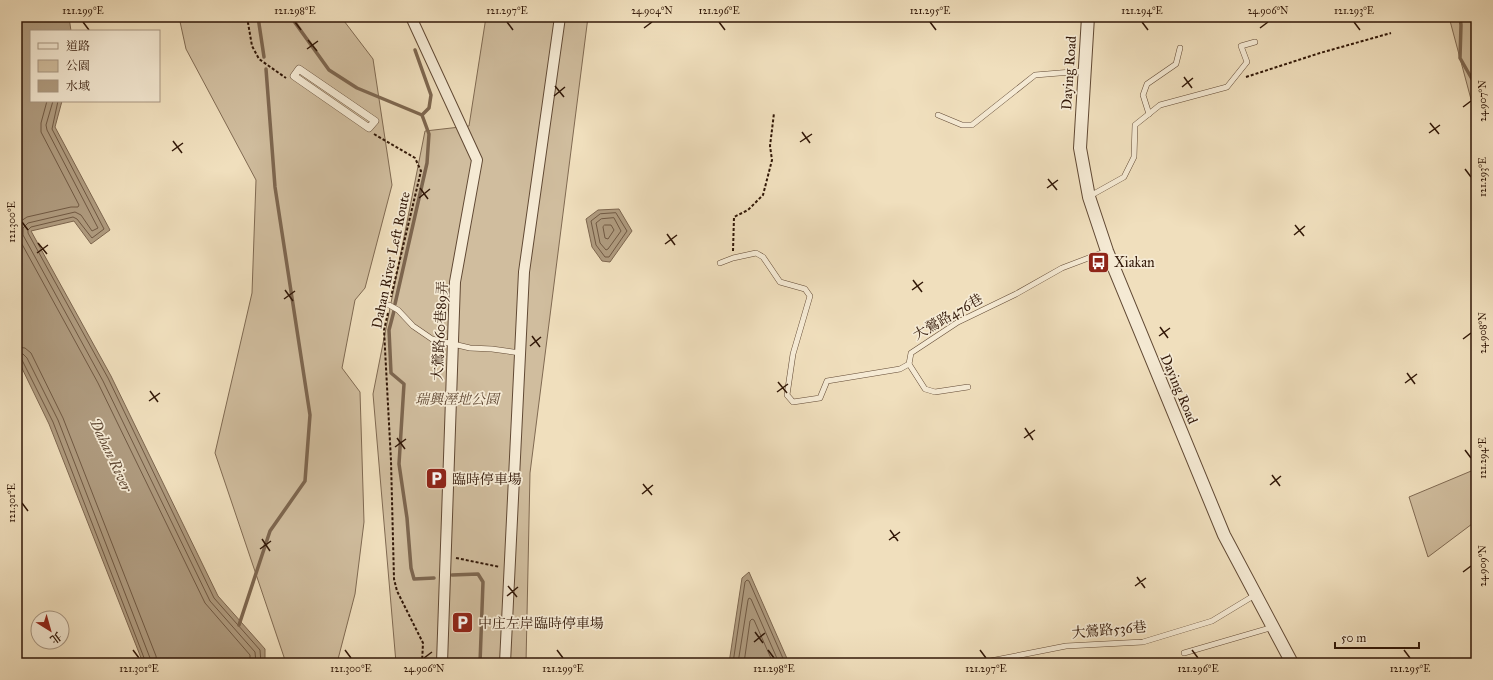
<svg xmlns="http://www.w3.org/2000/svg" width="1493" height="680" font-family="'IM FELL Great Primer','Noto Serif TC',serif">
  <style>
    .green { fill: #d0bd9e; stroke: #806a52 }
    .water { fill: #af9b7f; stroke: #7d664f }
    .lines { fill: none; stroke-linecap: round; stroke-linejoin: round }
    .shore { stroke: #705943; stroke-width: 1 }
    .stream { stroke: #7d664f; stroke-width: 3.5 }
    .service-casing { stroke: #614934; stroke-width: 6 }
    .pedestrian-casing { stroke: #614934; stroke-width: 8 }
    .minor-casing { stroke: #614934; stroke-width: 12 }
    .tertiary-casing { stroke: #614934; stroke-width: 14 }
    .path { stroke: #311707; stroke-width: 2; stroke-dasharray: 3 2; stroke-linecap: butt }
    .service { stroke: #f5ead4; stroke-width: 5 }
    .pedestrian { stroke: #f5ead4; stroke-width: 7 }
    .minor { stroke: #f5ead4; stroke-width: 10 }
    .tertiary { stroke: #f5ead4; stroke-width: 12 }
    .ticks { fill: none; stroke: #311707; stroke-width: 1.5 }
    .labels { text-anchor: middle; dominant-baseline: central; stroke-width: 3.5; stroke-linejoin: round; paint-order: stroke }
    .street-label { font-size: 14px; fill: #311707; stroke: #f5ead4 }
    .poi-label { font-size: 14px; fill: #311707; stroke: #f5ead4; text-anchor: start }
    .park-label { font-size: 14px; font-style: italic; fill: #614934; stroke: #f5ead4 }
    .water-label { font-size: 15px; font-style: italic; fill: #634c37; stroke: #f5ead4 }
    .neatline { fill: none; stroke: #311707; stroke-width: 1.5 }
    .ticks-label { font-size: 10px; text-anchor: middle; fill: #311707 }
  </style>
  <rect width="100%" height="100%" fill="#f0dfbd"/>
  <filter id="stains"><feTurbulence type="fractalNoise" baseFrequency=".005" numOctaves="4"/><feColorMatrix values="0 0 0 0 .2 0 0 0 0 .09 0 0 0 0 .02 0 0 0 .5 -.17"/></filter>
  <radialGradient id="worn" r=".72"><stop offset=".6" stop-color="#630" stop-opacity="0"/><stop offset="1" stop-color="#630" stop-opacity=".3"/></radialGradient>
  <!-- green -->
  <g class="green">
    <polygon points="179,17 341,17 373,59 392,185 365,288 355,300 342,368 360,392 364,522 355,594 337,663 286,663 215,453 252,293 256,180 186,49"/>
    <polygon points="486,17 588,17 530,473 526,663 396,663 373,394 425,131 469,126"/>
    <polygon points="1449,17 1476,17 1476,118"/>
    <polygon points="1476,469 1476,521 1428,557 1409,497"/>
  </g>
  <!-- water -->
  <g class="water">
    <polygon points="17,17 69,17 71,31 31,31 31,101 62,101 55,127 110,230 91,244 74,221 31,231 111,376 218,596 265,649 265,663 143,663 49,424 17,358"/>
    <polygon points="619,209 632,231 610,262 602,261 592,247 586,219 598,210"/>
    <polygon points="749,572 789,663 729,663 742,578"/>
  </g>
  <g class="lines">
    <!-- shore -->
    <g class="shore">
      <polyline points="53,101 46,125 47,130 98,228 92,231 81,215 75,212 28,223 23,228 23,235 103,381 210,601 255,652 256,663"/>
      <polyline points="58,101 52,129 104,229 92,238 77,219 73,217 31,227 28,230 28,233 108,378 214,598 260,650 261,663"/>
      <polygon points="616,213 627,231 609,257 605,257 596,245 591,221 600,214"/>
      <polygon points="614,218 621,231 608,249 606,250 600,243 596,223 601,219"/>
      <polygon points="605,225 611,225 614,230 608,239 605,238 603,227"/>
      <polyline points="17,229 21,221 27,217 71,207 78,207 79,205 41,132 41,123 47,101"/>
      <polyline points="17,235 98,383 205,603 250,655 250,663"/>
      <polyline points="17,347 25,348 31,353 63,418 156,656 157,663"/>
      <polyline points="17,353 23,354 27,358 58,420 150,658 151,663"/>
      <polyline points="17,358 22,360 53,422 146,663"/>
      <polyline points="733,663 745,582 747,580 749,581 785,663"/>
      <polyline points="738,663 748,600 749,598 751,599 779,663"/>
      <polyline points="744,663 750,621 752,619 754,620 773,663"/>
    </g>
    <!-- stream -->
    <g class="stream">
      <polyline points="258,17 264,57"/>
      <polyline points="291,17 329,70 357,88 422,115 429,134 427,163 395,304"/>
      <polyline points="1460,17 1461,25 1460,58 1476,86"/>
      <polyline points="415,50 431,95 429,108 422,115"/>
      <polyline points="394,311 389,330 391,373 404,384 399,464 407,518 411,568 414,579 434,578"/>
      <polyline points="452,575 478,574 483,582 480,663"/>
      <polyline points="239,625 270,531 305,481 310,415 275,187 266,69"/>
    </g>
    <defs>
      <g id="service">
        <polyline points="1149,114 1143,95 1147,84 1176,64 1180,48"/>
        <polyline points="938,115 962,125 972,125 1035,75 1084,71"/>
        <polyline points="1090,196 1124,177 1134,157 1135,125 1160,105 1227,87 1247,62 1241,46 1255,42"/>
        <polyline points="720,263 733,258 756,253 763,257 780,282 805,289 810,296 793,354 787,395 793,402 820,398 827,381 900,369 909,364 911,353 958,322 1016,294 1062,268 1107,251"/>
        <polyline points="389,305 398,310 413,326 432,339 470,348 492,349 520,353"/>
        <polyline points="909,364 925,389 935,392 968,387"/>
        <polyline points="1184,653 1273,627"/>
        <polyline points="980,663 1066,646 1143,642 1212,621 1255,595"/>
      </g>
      <polygon id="pedestrian" points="299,69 375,121 369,128 294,76"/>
      <g id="minor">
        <polyline points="411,17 477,160 455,282 442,663"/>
        <polyline points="505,663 524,272 560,17"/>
      </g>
      <polyline id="tertiary" points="1088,17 1080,148 1089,197 1107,251 1224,535 1292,663"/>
    </defs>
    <!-- service casing -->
    <use href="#service" class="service-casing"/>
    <!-- pedestrian casing -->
    <use href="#pedestrian" class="pedestrian-casing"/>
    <!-- minor casing -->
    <use href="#minor" class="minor-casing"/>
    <!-- tertiary casing -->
    <use href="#tertiary" class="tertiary-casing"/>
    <!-- path -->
    <g class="path">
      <polyline points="247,17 252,46 259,59 286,78"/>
      <polyline points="1246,77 1320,53 1391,33"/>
      <polyline points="374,134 415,158 421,171 391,297"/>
      <polyline points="733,251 734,217 748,210 763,195 772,160 770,146 774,113"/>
      <polyline points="388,313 384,330 391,461 394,579 397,591 423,643 422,663"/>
      <polyline points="456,558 500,567"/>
    </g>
    <!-- service -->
    <use href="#service" class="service"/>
    <!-- pedestrian -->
    <use href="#pedestrian" class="pedestrian"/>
    <!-- minor -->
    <use href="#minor" class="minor"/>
    <!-- tertiary -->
    <use href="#tertiary" class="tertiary"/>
  </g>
  <!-- ticks -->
  <path class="ticks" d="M83,22L89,30M295,22L301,30M507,22L513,30M719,22L725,30M930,22L936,30M1142,22L1148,30M1354,22L1360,30M644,28L652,22M1260,28L1268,22M308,40L317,51M307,49L318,41M1184,77L1192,88M555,86L564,97M1182,87L1193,78M554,96L565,87M1463,107L1471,101M1430,123L1439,134M802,132L810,143M1429,133L1440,125M173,141L182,153M800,142L812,134M172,151L183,143M1465,169L1471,177M1048,179L1057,190M420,188L428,199M1047,188L1058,180M419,198L430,189M22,222L28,230M1295,225L1304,236M667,234L675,245M1294,235L1305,226M38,243L47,254M665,244L677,235M37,253L48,245M913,280L922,292M285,290L293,301M912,290L923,282M284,299L295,291M1160,327L1168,338M532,336L540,347M1159,336L1170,328M1463,339L1471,333M530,346L541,337M1407,373L1415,384M778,382L787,393M1405,383L1417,374M150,391L158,402M777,392L788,384M149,401L160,393M1025,428L1033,440M397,438L405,449M1024,438L1035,430M395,447L406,439M1465,450L1471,458M1272,475L1280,486M643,484L652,495M1270,485L1281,476M642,494L653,485M22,503L28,511M890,530L898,541M262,539L270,551M889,540L900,532M260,549L271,541M1463,572L1471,566M1137,577L1145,588M508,586L517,597M1135,586L1146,578M507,596L518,587M755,632L763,643M754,642L765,633M133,650L139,658M345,650L351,658M557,650L563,658M768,650L774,658M980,650L986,658M1192,650L1198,658M1404,650L1410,658M424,658L432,652"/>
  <!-- icons -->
  <defs>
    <symbol id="bus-square" viewBox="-11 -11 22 22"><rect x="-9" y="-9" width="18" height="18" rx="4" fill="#8f2418" stroke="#f5ead4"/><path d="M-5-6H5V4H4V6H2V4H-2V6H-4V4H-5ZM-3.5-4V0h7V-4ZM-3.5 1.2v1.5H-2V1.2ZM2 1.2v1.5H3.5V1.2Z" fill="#fff"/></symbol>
    <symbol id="parking-square" viewBox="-11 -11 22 22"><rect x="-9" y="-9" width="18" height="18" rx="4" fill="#8f2418" stroke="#f5ead4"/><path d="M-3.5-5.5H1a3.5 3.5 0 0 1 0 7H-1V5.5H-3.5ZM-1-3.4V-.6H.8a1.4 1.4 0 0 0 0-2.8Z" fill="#fff"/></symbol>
  </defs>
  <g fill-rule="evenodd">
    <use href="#bus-square" x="1086" y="250" width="25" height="25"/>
    <use href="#parking-square" x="424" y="466" width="25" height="25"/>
    <use href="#parking-square" x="450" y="610" width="25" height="25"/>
  </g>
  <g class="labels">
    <!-- street labels -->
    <g class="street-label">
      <text transform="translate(1069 73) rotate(-86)">Daying Road</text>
      <text transform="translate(391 260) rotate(-78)">Dahan River Left Route</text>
      <text transform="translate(948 317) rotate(-30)">大鶯路476巷</text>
      <text transform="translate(440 331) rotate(-87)">大鶯路60巷89弄</text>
      <text transform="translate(1179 389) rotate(67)">Daying Road</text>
      <text transform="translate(1109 630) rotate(-5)">大鶯路536巷</text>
    </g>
    <!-- poi labels -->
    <g class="poi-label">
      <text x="1114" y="262">Xiakan</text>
      <text x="452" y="479">臨時停車場</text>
      <text x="478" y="623">中庄左岸臨時停車場</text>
    </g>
    <!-- park labels -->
    <g class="park-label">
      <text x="457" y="399">瑞興溼地公園</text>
    </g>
    <!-- water labels -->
    <g class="water-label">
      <text transform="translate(111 455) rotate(65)">Dahan River</text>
    </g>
  </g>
  <!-- margin -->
  <rect width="1493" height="680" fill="none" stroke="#f0dfbd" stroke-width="44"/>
  <!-- legend -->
  <rect x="30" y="30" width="130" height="72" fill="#f5ead4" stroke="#a79682"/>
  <rect x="38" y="43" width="20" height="6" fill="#f5ead4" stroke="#a79682"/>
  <text x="66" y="50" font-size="12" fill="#311707">道路</text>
  <rect x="38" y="60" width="20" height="12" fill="#d0bd9e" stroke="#a79682"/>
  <text x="66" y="70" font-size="12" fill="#311707">公園</text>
  <rect x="38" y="80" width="20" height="12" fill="#af9b7f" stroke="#a79682"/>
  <text x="66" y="90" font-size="12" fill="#311707">水域</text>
  <!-- north arrow -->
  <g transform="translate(50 630) rotate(143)"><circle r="19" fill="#f5ead4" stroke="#a79682"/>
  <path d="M0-3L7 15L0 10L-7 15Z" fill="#8f2418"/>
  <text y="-6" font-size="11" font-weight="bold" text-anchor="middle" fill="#311707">北</text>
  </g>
  <!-- scale -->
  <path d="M1335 642v6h84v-6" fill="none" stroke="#311707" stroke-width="2"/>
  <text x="1341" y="642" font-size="12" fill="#311707" stroke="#f5ead4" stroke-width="3" paint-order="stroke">50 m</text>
  <rect x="22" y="22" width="1449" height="636" class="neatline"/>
  <g class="ticks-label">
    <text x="83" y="14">121.299°E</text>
    <text x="295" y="14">121.298°E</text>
    <text x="507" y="14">121.297°E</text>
    <text x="652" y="14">24.904°N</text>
    <text x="719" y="14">121.296°E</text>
    <text x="930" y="14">121.295°E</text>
    <text x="1142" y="14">121.294°E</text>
    <text x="1268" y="14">24.906°N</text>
    <text x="1354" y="14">121.293°E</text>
    <text transform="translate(1482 101) rotate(-90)" y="4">24.907°N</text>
    <text transform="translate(1482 177) rotate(-90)" y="4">121.293°E</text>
    <text transform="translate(11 222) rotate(-90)" y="4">121.300°E</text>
    <text transform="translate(1482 333) rotate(-90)" y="4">24.908°N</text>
    <text transform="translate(1482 458) rotate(-90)" y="4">121.294°E</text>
    <text transform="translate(11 503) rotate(-90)" y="4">121.301°E</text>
    <text transform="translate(1482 566) rotate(-90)" y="4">24.909°N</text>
    <text x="139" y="672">121.301°E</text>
    <text x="351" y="672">121.300°E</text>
    <text x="424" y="672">24.906°N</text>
    <text x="563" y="672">121.299°E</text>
    <text x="774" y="672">121.298°E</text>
    <text x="986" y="672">121.297°E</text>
    <text x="1198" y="672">121.296°E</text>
    <text x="1410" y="672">121.295°E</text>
  </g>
  <rect width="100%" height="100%" filter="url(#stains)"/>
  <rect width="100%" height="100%" fill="url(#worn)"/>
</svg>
